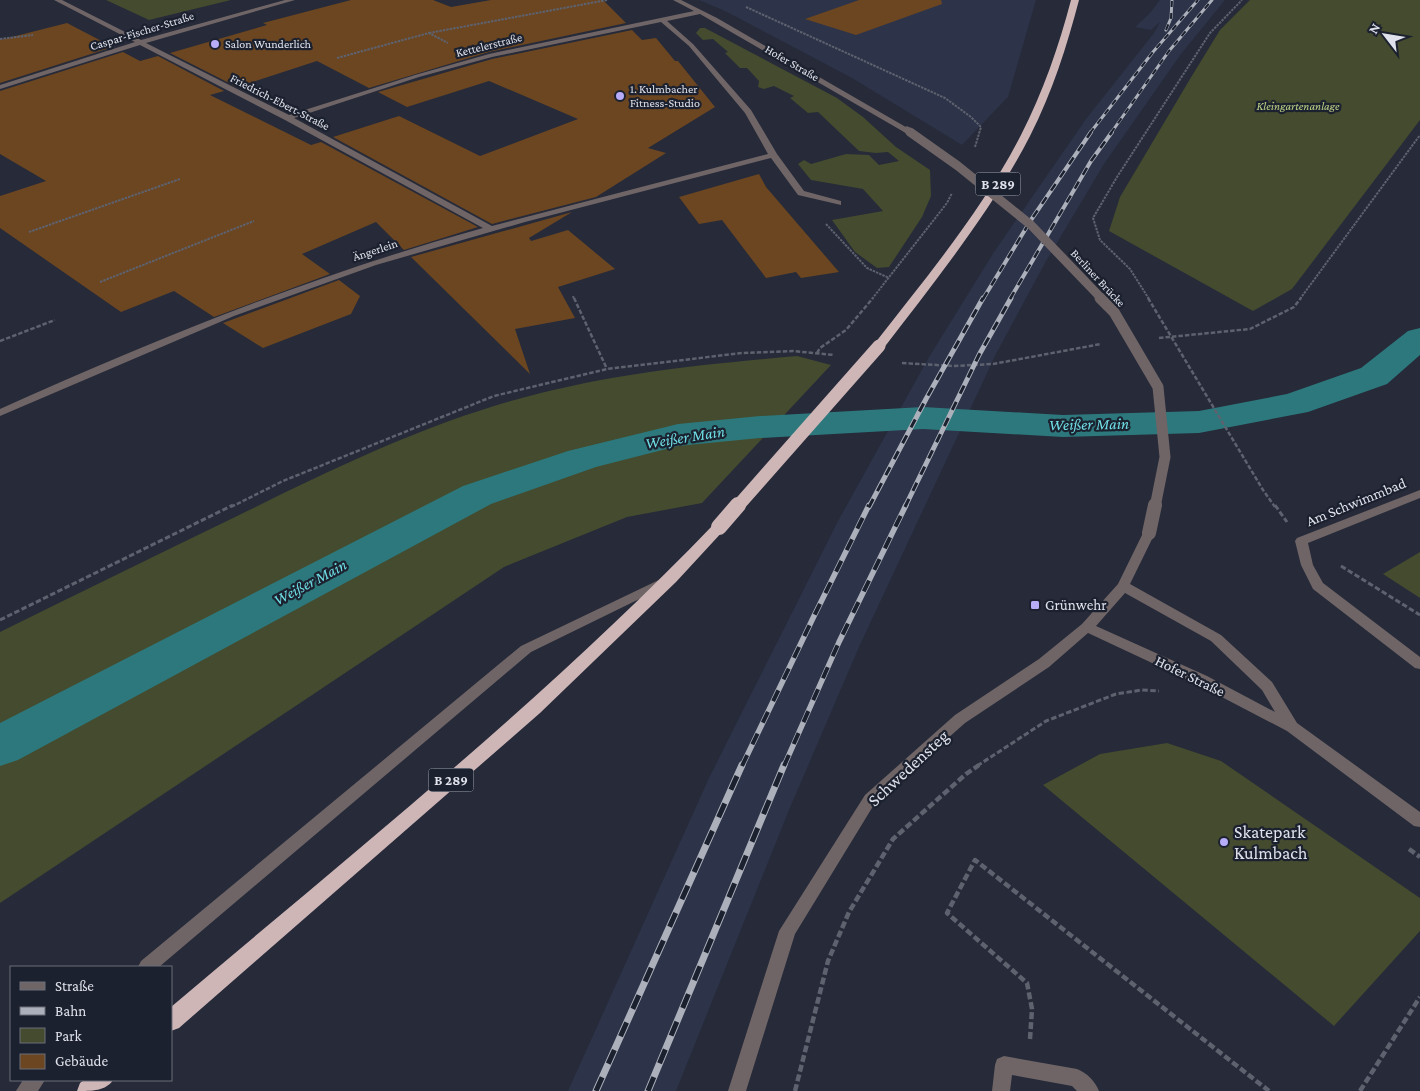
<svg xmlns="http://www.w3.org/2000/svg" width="1420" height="1091" font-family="'Crimson Pro',serif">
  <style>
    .built { fill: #2d3348 }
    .green { fill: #444b2e }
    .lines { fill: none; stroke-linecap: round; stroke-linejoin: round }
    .canal { fill: #2d787c; fill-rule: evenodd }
    .building { fill: #6b4621 }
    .path-far3 { stroke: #5e626f; stroke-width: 2; stroke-dasharray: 2.5 1; stroke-linecap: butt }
    .path-far2 { stroke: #5e626f; stroke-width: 2.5; stroke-dasharray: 4.5 2; stroke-linecap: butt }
    .path-far1 { stroke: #5e626f; stroke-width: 3; stroke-dasharray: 5.5 2.5; stroke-linecap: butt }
    .path { stroke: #5e626f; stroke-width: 4.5; stroke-dasharray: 7 3; stroke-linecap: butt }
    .minor { fill: #6f6566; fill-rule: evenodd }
    .highway { fill: #ceb6b7; fill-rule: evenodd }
    .rail-far4-casing { stroke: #acb0bb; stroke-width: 3 }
    .rail-far3-casing { stroke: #acb0bb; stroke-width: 4 }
    .rail-far2-casing { stroke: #acb0bb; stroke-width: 5 }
    .rail-far1-casing { stroke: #acb0bb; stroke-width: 5.5 }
    .rail-casing { stroke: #acb0bb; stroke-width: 7 }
    .rail-far4 { stroke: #1c212f; stroke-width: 2; stroke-dasharray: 6; stroke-linecap: butt }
    .rail-far3 { stroke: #1c212f; stroke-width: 2.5; stroke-dasharray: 8; stroke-linecap: butt }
    .rail-far2 { stroke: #1c212f; stroke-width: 3; stroke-dasharray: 9; stroke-linecap: butt }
    .rail-far1 { stroke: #1c212f; stroke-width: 4; stroke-dasharray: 12; stroke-linecap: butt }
    .rail { stroke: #1c212f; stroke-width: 5; stroke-dasharray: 15; stroke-linecap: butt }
    .minor-bridge-far3 { stroke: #6f6566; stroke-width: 7 }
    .minor-bridge-far2 { stroke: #6f6566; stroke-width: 9 }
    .minor-bridge-far1 { stroke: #6f6566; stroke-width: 11 }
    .minor-bridge { stroke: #6f6566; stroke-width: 14 }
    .highway-bridge-far1 { stroke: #ceb6b7; stroke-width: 13 }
    .highway-bridge { stroke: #ceb6b7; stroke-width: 16 }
    .poi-dot { fill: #b6acf8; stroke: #1c212f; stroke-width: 2 }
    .labels { text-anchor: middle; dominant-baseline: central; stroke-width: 4.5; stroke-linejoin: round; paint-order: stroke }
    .far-street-label { font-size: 12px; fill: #dfe2ec; stroke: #1c212f }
    .far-poi-label { font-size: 12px; fill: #dfe2ec; stroke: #1c212f; text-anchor: start }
    .far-park-label { font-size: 12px; font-style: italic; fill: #c0d386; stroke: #1c212f }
    .shield { fill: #1c212f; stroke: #a4a8b3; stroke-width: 1 }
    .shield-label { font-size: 14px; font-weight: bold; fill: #dfe2ec }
    .street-label { font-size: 15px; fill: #dfe2ec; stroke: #1c212f }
    .poi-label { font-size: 15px; fill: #dfe2ec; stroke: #1c212f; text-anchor: start }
    .water-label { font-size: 16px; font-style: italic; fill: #6fdfe5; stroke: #1c212f }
    .near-street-label { font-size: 18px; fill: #dfe2ec; stroke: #1c212f }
    .near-poi-label { font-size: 18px; fill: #dfe2ec; stroke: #1c212f; text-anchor: start }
  </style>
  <rect width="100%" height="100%" fill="#262a39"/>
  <!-- built -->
  <g class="built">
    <polygon points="699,0 1036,0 1008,97 962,145 852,78 725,11"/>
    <polygon points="1160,0 1225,0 1181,54 1104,164 1045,263 996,354 859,647 789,810 676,1091 568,1091 709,778 838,521 929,357 994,252 1086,119 1154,33 1160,22 1151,30 1135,27 1150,13"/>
  </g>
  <!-- green -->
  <g class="green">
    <polygon points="106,0 231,0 149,20"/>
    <polygon points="1250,0 1420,0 1420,120 1292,289 1253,311 1109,231 1120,197 1190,79 1220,30"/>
    <polygon points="700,28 705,28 837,98 863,117 896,147 930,170 931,196 922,217 889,267 877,268 855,252 832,220 883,211 863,189 811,180 798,164 804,160 811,164 846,154 869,155 879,165 899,161 888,152 876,153 859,151 818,112 808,113 790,98 794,96 774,86 764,89 758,87 759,81 747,68 740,68 725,53 728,52 713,39 703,40 696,33"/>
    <path d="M797,356L831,365L702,503L627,517L504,567L0,903V632C77,594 154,556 231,519C316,477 403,434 494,406C594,375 694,365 797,356Z"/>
    <polygon points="1420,552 1420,598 1383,574"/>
    <polygon points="1167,743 1221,761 1420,898 1420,931 1334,1026 1043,785 1100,754"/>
  </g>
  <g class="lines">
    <!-- canal -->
    <polygon class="canal" points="1420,328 1420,355 1387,384 1308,412 1199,433 1063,437 923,429 760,438 678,446 596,467 491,504 18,760 0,766 0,723 463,486 568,451 678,424 760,416 923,407 1063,415 1199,411 1287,394 1361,368 1408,331"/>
  </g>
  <!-- building -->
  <g class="building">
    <polygon points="351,0 433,0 451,7 491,0 603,0 626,23 489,52 369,88 317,61 237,87 170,53 267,25 263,23"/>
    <polygon points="859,0 941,0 942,4 856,35 805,19"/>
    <polygon points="67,23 113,47 0,83 0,40"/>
    <polygon points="632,30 642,40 656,38 675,61 678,61 715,107 648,148 666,153 596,197 492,224 333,137 399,116 480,156 578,119 489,81 407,107 378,92 492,59"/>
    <polygon points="123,52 140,61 158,56 224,91 210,95 311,145 321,142 478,227 404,250 376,222 302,254 330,274 214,317 174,291 121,312 0,228 0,196 46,181 0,154 0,91"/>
    <polygon points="759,174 766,187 839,272 801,278 796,272 766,278 722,220 699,224 679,197"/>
    <polygon points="572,212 529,238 531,241 568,230 615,269 558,287 575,318 515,329 530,374 411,257"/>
    <polygon points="339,280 360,296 351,314 263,348 223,323"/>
  </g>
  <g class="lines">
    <!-- path-far3 -->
    <g class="path-far3">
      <polyline points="746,7 945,98 971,117 981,127 975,147"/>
      <polyline points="429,33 607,0"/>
      <polyline points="0,39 33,35"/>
      <polyline points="337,58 429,33 448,43"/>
      <polyline points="826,224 867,268 889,278"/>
      <polyline points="29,232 180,179"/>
      <polyline points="100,282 254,221"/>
      <polyline points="573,296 574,299"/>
      <polyline points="872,299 947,203 952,193"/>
      <polyline points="1149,299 1130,269 1100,240 1093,218 1117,177 1210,33 1242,0"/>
      <polyline points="1300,299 1420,135"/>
    </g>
    <!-- path-far2 -->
    <g class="path-far2">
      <polyline points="574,298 607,369"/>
      <polyline points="1148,298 1263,490 1275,507"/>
      <polyline points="1159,338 1250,329 1294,307 1301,298"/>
      <polyline points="0,341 55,320"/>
      <polyline points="817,353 820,348 846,330 873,298"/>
      <polyline points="902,363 954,366 993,364 1101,344"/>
      <polyline points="231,507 283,481 494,396 607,369 742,353 793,351 834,355"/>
    </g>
    <!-- path-far1 -->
    <g class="path-far1">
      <polyline points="1275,505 1287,522"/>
      <polyline points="1341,566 1420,615"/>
      <polyline points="0,620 233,505"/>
      <polyline points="977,766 1046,721 1116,694 1142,690 1159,691"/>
    </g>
    <!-- path -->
    <g class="path">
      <polyline points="1409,849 1420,857"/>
      <polyline points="1030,1039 1032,1009 1027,983 947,913 975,860 1269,1091"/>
      <polyline points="795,1091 828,961 849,912 893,839 966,774 979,765"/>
      <polyline points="1360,1091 1420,997"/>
    </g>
    <!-- minor -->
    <g class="minor">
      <path d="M54,0H62L141,40L285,0H295L146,43L289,115L415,75L489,54L694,11L673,0H681L717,18L911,130L904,132L700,14L667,21L693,44L751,110L777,154L804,191L841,201V205L798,195L771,158L525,222L376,265L234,316L0,416V409C158,338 316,274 483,228L285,120L140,45L0,89V85L135,42ZM661,22L689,46L745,113L768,154L492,226L294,118L419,77L492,57Z"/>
      <polygon points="1420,490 1420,498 1308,543 1313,565 1323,583 1420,657 1420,669 1415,668 1313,589 1301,565 1295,541 1297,538"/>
      <path d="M1149,529L1155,533L1130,584L1221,635L1272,682L1297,723L1420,812V827L1414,826L1287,731L1197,684L1088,633L1049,667L965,723L875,803L795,934L746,1091H728L779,931L865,795L955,715L1039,659L1082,624L1118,584L1143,533ZM1125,593L1211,641L1262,690L1275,712L1207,676L1096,626Z"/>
      <polygon points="665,577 670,578 671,581 670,584 531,652 159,967 138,967 141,961 521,646"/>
      <path d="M1004,1056L1077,1069C1087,1073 1095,1081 1099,1091H1077L1072,1086L1012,1075L1010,1091H992L995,1065L997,1059Z"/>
      <polygon points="23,1080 45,1080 38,1091 16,1091"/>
    </g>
    <!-- highway -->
    <g class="highway">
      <path d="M1071,0H1079C1067,46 1052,93 1030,136C991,212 935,281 883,349H875L873,346L875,343C925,279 984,208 1021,135C1043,92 1059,46 1071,0Z"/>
      <path d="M719,522L724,524L726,527L724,530L676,582L540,713L179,1028L171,1031V1007C355,851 547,698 714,524Z"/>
      <path d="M84,1080H113C106,1091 92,1091 77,1091L80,1083Z"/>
    </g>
    <defs>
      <g id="rail-far4">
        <polyline points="1166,30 1171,18 1172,0"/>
        <polyline points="1090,133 1153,52 1198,0"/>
        <polyline points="1111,133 1169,51 1212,0"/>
      </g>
      <g id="rail-far3">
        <polyline points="983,299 1031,220 1091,132"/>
        <polyline points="1010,299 1091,161 1112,132"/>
      </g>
      <g id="rail-far2">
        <polyline points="869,507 926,399 983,298"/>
        <polyline points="905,507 979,355 1011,298"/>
      </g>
      <g id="rail-far1">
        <polyline points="742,766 814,616 869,505"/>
        <polyline points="784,766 839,642 906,505"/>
      </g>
      <g id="rail">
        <polyline points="596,1091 742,765"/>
        <polyline points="648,1091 784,765"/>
      </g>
    </defs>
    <!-- rail-far4 casing -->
    <use href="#rail-far4" class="rail-far4-casing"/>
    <!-- rail-far3 casing -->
    <use href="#rail-far3" class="rail-far3-casing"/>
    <!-- rail-far2 casing -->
    <use href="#rail-far2" class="rail-far2-casing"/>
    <!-- rail-far1 casing -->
    <use href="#rail-far1" class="rail-far1-casing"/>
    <!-- rail casing -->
    <use href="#rail" class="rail-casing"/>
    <!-- rail-far4 -->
    <use href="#rail-far4" class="rail-far4"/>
    <!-- rail-far3 -->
    <use href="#rail-far3" class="rail-far3"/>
    <!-- rail-far2 -->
    <use href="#rail-far2" class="rail-far2"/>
    <!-- rail-far1 -->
    <use href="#rail-far1" class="rail-far1"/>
    <!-- rail -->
    <use href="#rail" class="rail"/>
    <!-- minor-bridge-far3 -->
    <polyline class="minor-bridge-far3" points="907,130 911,133"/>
    <!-- minor-bridge-far2 -->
    <polyline class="minor-bridge-far2" points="910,132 958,166 1031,225 1102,299"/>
    <!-- minor-bridge-far1 -->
    <polyline class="minor-bridge-far1" points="1100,298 1114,312 1158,387 1165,457 1155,507"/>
    <!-- minor-bridge -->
    <polyline class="minor-bridge" points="1149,533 1155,505"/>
    <!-- highway-bridge-far1 -->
    <polyline class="highway-bridge-far1" points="737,507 879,346"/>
    <!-- highway-bridge -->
    <polyline class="highway-bridge" points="719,527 738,505"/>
  </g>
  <!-- markers -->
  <g class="poi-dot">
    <circle cx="215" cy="44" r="5"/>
    <circle cx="620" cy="96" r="5"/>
    <rect x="1030" y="600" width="10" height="10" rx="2.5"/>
    <circle cx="1224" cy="842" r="5"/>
  </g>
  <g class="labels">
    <!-- far-street labels -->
    <g class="far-street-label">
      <text transform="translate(142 31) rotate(-17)">Caspar-Fischer-Straße</text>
      <text transform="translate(489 45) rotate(-14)">Kettelerstraße</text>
      <text transform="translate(792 63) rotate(30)">Hofer Straße</text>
      <text transform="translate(280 102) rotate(27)">Friedrich-Ebert-Straße</text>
      <text transform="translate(375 250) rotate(-18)">Ängerlein</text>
      <text transform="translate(1098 278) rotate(47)">Berliner Brücke</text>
    </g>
    <!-- far-poi labels -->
    <g class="far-poi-label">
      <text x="225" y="44">Salon Wunderlich</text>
      <text x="630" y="89">1. Kulmbacher<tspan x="630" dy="14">Fitness-Studio</tspan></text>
    </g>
    <!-- far-park labels -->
    <g class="far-park-label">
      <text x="1298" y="106">Kleingartenanlage</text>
    </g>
    <!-- shield labels -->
    <g class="shield">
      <rect x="975.5" y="172.5" width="45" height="23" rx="4"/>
      <rect x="428.5" y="768.5" width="45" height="23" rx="4"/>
    </g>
    <g class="shield-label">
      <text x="998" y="184">B 289</text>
      <text x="451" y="780">B 289</text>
    </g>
    <!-- street labels -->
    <g class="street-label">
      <text transform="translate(1356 502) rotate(-22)">Am Schwimmbad</text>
      <text transform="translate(1190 676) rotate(26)">Hofer Straße</text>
    </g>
    <!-- poi labels -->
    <g class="poi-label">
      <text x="1045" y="605">Grünwehr</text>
    </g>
    <!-- water labels -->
    <g class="water-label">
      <text transform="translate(1089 424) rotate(-1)">Weißer Main</text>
      <text transform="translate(685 437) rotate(-9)">Weißer Main</text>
      <text transform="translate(310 582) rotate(-28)">Weißer Main</text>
    </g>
    <!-- near-street labels -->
    <g class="near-street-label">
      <text transform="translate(908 768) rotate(-43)">Schwedensteg</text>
    </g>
    <!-- near-poi labels -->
    <g class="near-poi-label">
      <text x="1234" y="832">Skatepark<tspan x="1234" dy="21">Kulmbach</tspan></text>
    </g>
  </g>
  <!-- legend -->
  <rect x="10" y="966" width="162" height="115" fill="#1c212f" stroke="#6a6e7b"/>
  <rect x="20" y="982" width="25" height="8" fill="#6f6566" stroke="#6a6e7b"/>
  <text x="55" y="991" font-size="15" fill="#dfe2ec">Straße</text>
  <rect x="20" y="1007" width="25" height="8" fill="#acb0bb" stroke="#6a6e7b"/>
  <text x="55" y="1016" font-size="15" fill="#dfe2ec">Bahn</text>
  <rect x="20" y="1028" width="25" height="15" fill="#444b2e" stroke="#6a6e7b"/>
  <text x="55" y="1041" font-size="15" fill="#dfe2ec">Park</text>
  <rect x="20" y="1054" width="25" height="15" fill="#6b4621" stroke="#6a6e7b"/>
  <text x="55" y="1066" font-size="15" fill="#dfe2ec">Gebäude</text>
  <!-- north arrow -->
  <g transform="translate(1385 35) rotate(301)" stroke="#1c212f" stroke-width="4" paint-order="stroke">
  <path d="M0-4L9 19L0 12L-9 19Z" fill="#dfe2ec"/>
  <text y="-8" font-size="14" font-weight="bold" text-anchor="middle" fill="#dfe2ec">N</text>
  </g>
</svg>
